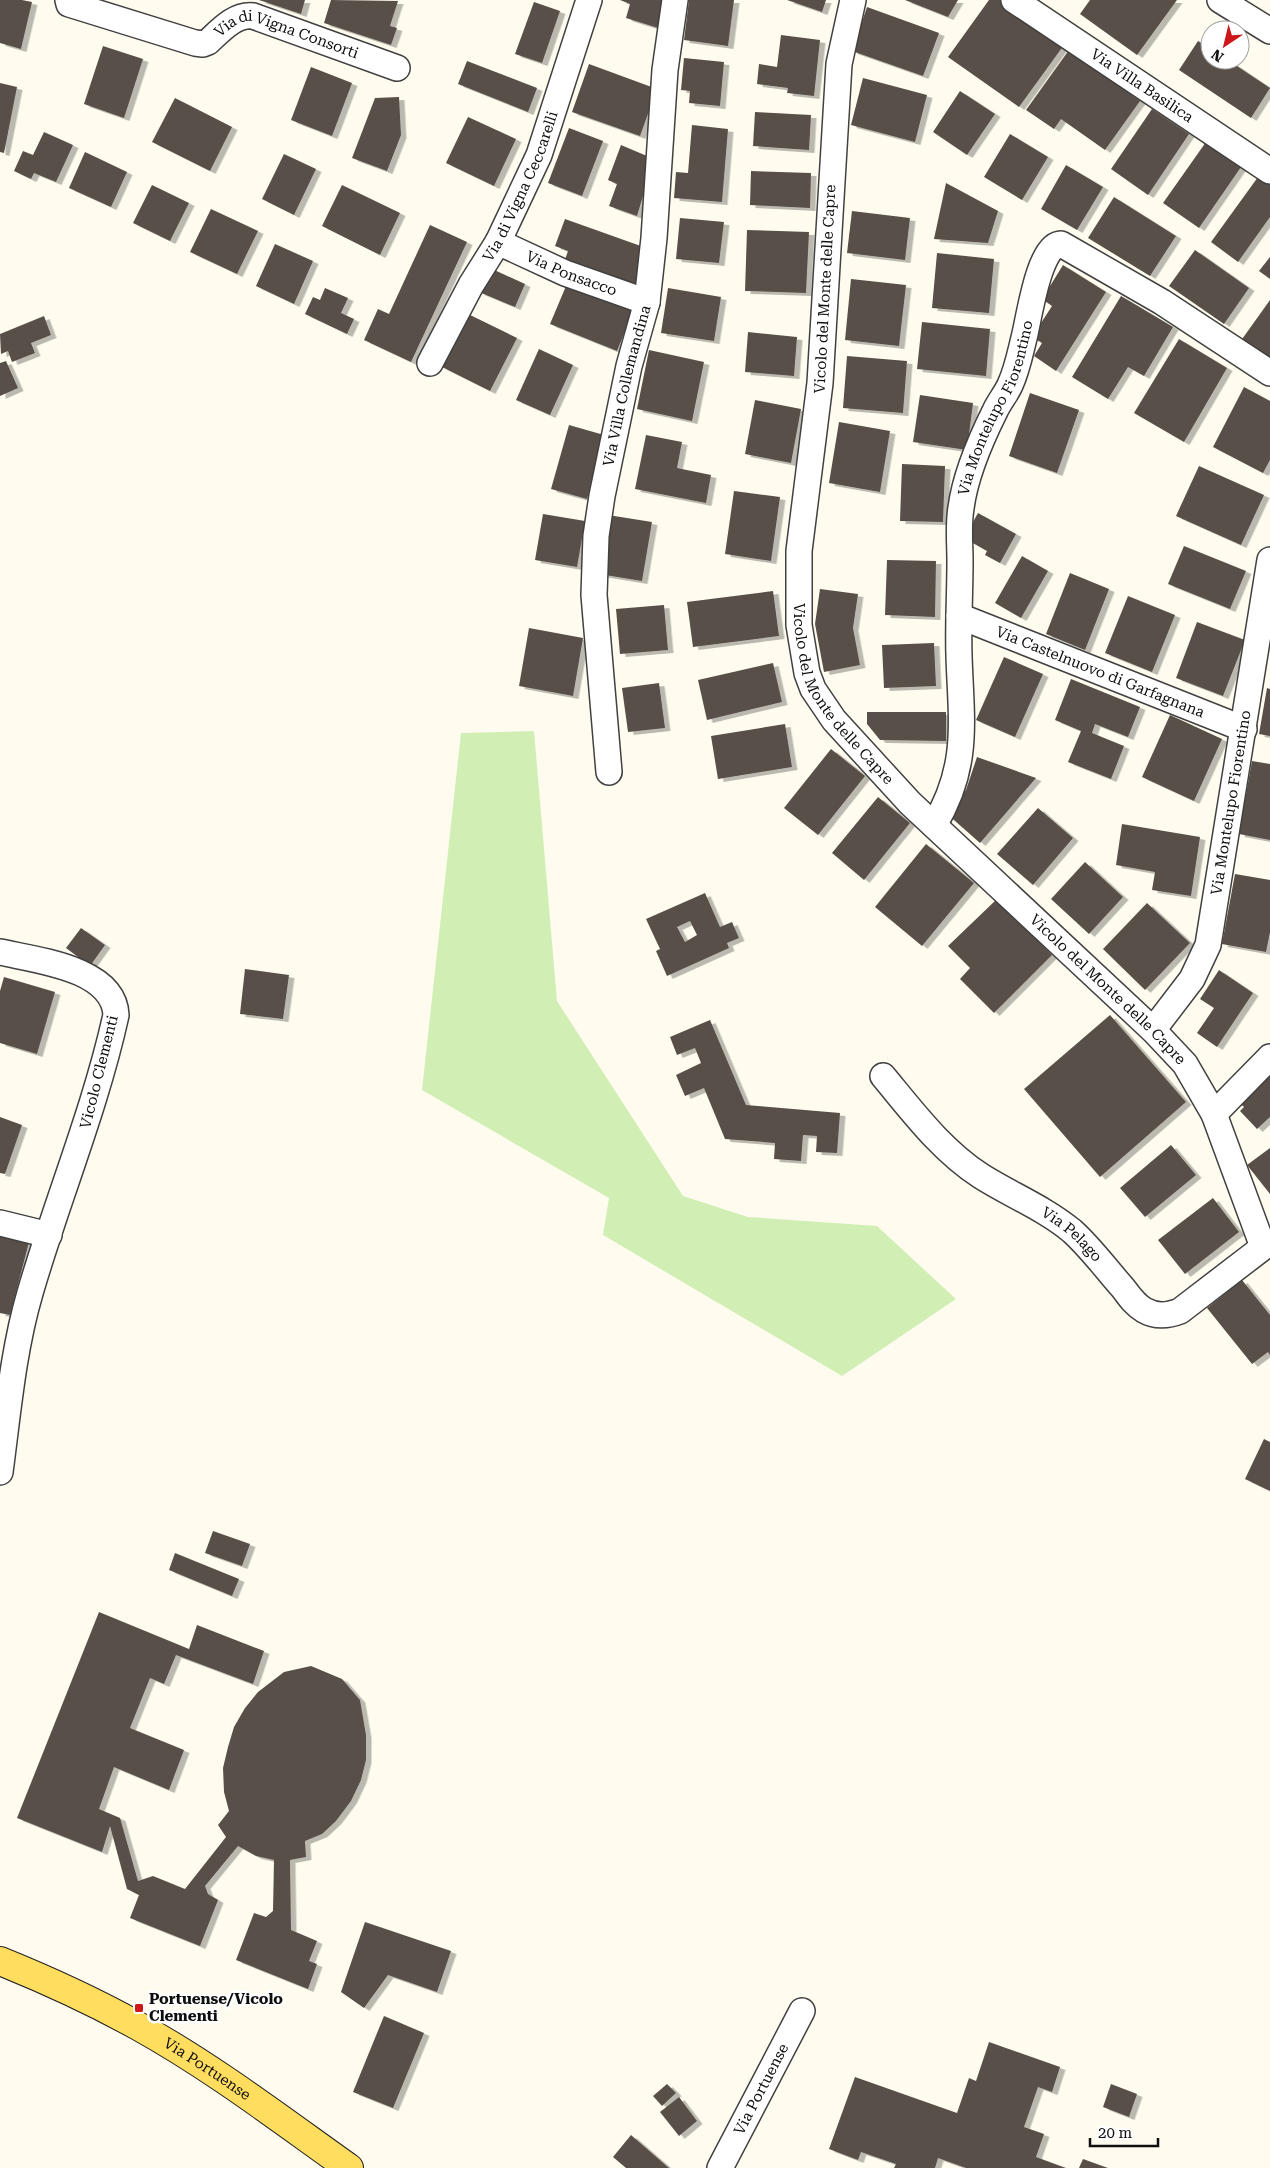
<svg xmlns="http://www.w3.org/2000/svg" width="1270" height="2168" font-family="'Roboto Serif',serif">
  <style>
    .green { fill: #d1eeb4 }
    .building { fill: #584f49; fill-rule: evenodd; filter: url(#shadow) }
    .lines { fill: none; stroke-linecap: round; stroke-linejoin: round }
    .minor-casing { stroke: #414141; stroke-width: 28 }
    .major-casing { stroke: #1f1f1f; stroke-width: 30 }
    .minor { stroke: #fff; stroke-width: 25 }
    .major { stroke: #ffdd5f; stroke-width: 28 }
    .poi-dot { fill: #cc181b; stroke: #fff; stroke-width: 2 }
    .labels { text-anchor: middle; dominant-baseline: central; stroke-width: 5; stroke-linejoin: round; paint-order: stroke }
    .street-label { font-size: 15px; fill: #0e0e0e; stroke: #fff }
    .poi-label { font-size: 15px; font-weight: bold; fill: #0e0e0e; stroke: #fff; text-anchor: start }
  </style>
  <defs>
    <filter id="shadow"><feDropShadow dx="5.5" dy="3" stdDeviation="0" flood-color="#0004"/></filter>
  </defs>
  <rect width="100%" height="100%" fill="#fffcef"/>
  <!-- green -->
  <polygon class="green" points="534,731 557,1001 683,1196 748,1217 877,1226 956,1299 842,1376 603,1235 609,1198 422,1090 461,733"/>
  <!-- building -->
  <g class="building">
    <polygon points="0,0 22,0 32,2 21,49 0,43"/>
    <polygon points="259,0 305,0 301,14"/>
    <polygon points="331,0 398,1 390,26 397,28 391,45 324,23"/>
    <polygon points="620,0 666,0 658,28 626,18 630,4"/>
    <polygon points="689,0 734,0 728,46 684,40"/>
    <polygon points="787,0 826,0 822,12"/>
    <polygon points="905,0 958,0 948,17"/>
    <polygon points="989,0 1001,0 1064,45 1019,107 948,57"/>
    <polygon points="1090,0 1177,0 1137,55 1080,14"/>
    <polygon points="534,2 560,11 542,63 515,54"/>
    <polygon points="867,7 939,33 923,76 852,51"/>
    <polygon points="781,35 820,40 814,96 787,93 788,88 757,84 759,64 777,67"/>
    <polygon points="1198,41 1210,48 1210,60 1228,60 1270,88 1251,118 1179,70"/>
    <polygon points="103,46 143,59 124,118 84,104"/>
    <polygon points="1069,50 1140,101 1105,150 1061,119 1054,129 1026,110"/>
    <polygon points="684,58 724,62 720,106 689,103 690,91 681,90"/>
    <polygon points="467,61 537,88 528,112 458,84"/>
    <polygon points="589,64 657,89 640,136 572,112"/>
    <polygon points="311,67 352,83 332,136 291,120"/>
    <polygon points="863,78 927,95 915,142 851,125"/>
    <polygon points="0,83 17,87 4,153 0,152"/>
    <polygon points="960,91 995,114 967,155 933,132"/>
    <polygon points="399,97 401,135 387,171 352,158 375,98"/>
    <polygon points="175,98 232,127 210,171 152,142"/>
    <polygon points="1152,109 1189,134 1148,195 1111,169"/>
    <polygon points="755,112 811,115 809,150 753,146"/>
    <polygon points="468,117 516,139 494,186 446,163"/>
    <polygon points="692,125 728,129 722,202 674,198 676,172 688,173"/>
    <polygon points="569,128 603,141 582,196 548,183"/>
    <polygon points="44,132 73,145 56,182 34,173 31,179 14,171 23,151 33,155"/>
    <polygon points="1010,134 1048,157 1022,200 984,177"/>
    <polygon points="1206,142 1241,167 1199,228 1163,203"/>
    <polygon points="621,145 654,159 637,216 609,206 617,184 608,180"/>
    <polygon points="85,152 127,172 111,207 69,188"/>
    <polygon points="284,154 316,169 294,215 262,199"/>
    <polygon points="1066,165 1103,187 1077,230 1041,209"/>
    <polygon points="751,171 811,173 810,208 750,205"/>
    <polygon points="1258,177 1270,185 1270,217 1238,262 1211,242"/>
    <polygon points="946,183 998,211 988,243 934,239"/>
    <polygon points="152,185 189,203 170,241 133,223"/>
    <polygon points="342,185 400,213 380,255 322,226"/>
    <polygon points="1114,197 1176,236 1150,276 1088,238"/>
    <polygon points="211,209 258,231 237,274 190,252"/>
    <polygon points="852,211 910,218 905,260 847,253"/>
    <polygon points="680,218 724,222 719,263 676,259"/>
    <polygon points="565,219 652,250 637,294 562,268 568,251 555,246"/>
    <polygon points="430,225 467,242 411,362 364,340 378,309 389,314"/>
    <polygon points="747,230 809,232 806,293 745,291"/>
    <polygon points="275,244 313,261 294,304 256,286"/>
    <polygon points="1195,250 1249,288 1224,324 1169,286"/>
    <polygon points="937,253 994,259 989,313 932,308"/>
    <polygon points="1270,257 1270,279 1259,271"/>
    <polygon points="1063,265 1106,292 1056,371 1034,356 1042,343 1032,337 1052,306 1042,299"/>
    <polygon points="490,268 525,284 515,307 479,292"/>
    <polygon points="569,279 635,306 617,351 550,324"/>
    <polygon points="851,279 906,285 899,346 845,340"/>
    <polygon points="325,288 348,298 341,313 354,319 347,334 305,314 313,297 320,300"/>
    <polygon points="668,288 721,297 714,341 661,333"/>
    <polygon points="1121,296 1173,327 1144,376 1128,367 1108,399 1072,377"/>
    <polygon points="1270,300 1270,364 1240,342"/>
    <polygon points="468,314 517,338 490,391 442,367"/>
    <polygon points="44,316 51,335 31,343 35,353 12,362 8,351 1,354 0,334"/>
    <polygon points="922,322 990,329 986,376 917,369"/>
    <polygon points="748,332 797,337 794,376 745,372"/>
    <polygon points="1179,339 1227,368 1184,442 1134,413"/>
    <polygon points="539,349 573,365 550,415 516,400"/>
    <polygon points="649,350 704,362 692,421 637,409"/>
    <polygon points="847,356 907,361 903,413 843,408"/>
    <polygon points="6,361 18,388 0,396 0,363"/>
    <polygon points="1244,387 1270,401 1270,460 1263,473 1213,447"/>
    <polygon points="1030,393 1079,410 1057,473 1009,456"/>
    <polygon points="920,395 973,403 967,450 913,442"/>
    <polygon points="755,400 801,409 791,463 745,454"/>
    <polygon points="839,422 890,431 880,492 829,483"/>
    <polygon points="569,425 604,435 587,499 551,489"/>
    <polygon points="646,435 682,442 677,468 711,475 706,503 635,489"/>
    <polygon points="902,464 945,466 943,522 900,521"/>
    <polygon points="1199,466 1264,495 1241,545 1176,516"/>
    <polygon points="734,491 780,497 771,561 725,554"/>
    <polygon points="978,513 1016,534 1000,563 985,555 987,551 964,538"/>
    <polygon points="543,514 585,521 577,567 535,560"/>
    <polygon points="608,515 652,522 642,581 599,574"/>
    <polygon points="1184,546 1246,571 1230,609 1168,584"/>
    <polygon points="1022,556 1048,571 1021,618 995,603"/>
    <polygon points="887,560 936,561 935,617 885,615"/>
    <polygon points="1070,573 1109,589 1085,650 1046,634"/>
    <polygon points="820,589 858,594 853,628 860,665 824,672 815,624"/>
    <polygon points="773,591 779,636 693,647 687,602"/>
    <polygon points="1128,596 1175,615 1152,672 1105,653"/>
    <polygon points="664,605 668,650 620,654 616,609"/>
    <polygon points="1197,622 1245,640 1223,696 1176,678"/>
    <polygon points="529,628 583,638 573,696 519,686"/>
    <polygon points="934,643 936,686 884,688 882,645"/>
    <polygon points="1004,657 1043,674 1015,737 976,720"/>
    <polygon points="773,663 782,702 707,720 698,680"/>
    <polygon points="1071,679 1140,707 1128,737 1095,724 1092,733 1124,746 1111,779 1068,762 1081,731 1055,720"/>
    <polygon points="659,683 665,728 628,732 622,688"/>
    <polygon points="1267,688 1270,689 1270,736 1259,734"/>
    <polygon points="867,712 946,712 946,741 880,740 867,724"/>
    <polygon points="1170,715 1222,739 1194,801 1142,777"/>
    <polygon points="785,724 792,767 718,779 711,736"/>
    <polygon points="831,749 865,776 818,835 784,808"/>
    <polygon points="977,757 1036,778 980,843 946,813 966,790"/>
    <polygon points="1252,761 1270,764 1270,840 1239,834"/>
    <polygon points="878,797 910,823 864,880 832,853"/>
    <polygon points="1038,808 1073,838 1033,885 997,854"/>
    <polygon points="1122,824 1200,837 1191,896 1152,890 1155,872 1116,865"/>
    <polygon points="926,844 974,883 922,946 875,907"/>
    <polygon points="1085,862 1123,897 1089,934 1051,899"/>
    <polygon points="1235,874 1270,880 1270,932 1266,952 1222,944"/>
    <path d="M705,893L720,927L732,922L739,938L727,943L729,948L667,976L656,951L660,949L646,919ZM690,921L697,935L685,942L677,927Z"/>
    <polygon points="997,899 1052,955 994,1013 960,979 970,968 948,946"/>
    <polygon points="1147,903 1190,943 1145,990 1103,949"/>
    <polygon points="81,928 105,945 90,966 66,948"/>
    <polygon points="245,969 289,975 283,1019 240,1014"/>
    <polygon points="1219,970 1253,993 1217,1047 1197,1033 1214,1008 1200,999"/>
    <polygon points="4,977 55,992 37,1054 0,1043 0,991"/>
    <polygon points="1110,1015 1186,1102 1100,1177 1024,1089"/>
    <polygon points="710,1020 746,1105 840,1113 837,1153 816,1152 817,1136 803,1135 801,1161 774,1159 775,1143 725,1139 704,1088 685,1096 676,1075 701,1063 695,1048 677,1055 670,1037"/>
    <polygon points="1270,1065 1270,1117 1257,1129 1240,1111 1244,1107 1235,1099"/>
    <polygon points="0,1117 22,1125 5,1174 0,1173"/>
    <polygon points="1171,1145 1196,1175 1145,1217 1120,1188"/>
    <polygon points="1270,1148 1270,1194 1247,1165"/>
    <polygon points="1213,1198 1239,1232 1185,1274 1158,1240"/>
    <polygon points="0,1235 29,1242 10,1315 0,1313"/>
    <polygon points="1242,1280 1270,1315 1270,1355 1268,1352 1252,1364 1207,1308"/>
    <polygon points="1264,1439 1270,1442 1270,1491 1245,1479"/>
    <polygon points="213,1531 250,1544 242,1566 205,1553"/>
    <polygon points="175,1553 239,1579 232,1596 169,1570"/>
    <polygon points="99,1612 189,1649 197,1625 264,1651 253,1684 176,1655 164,1684 150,1678 130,1728 184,1750 169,1790 114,1767 99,1809 120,1818 138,1881 153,1876 185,1889 226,1837 218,1825 229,1811 224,1792 223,1768 228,1747 234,1727 245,1708 258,1692 284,1672 311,1666 342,1679 360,1700 366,1735 366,1760 361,1780 351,1801 336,1821 322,1834 305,1841 306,1857 290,1860 291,1930 317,1941 309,1961 317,1964 308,1989 236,1960 254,1913 266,1917 273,1911 274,1860 256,1856 238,1846 205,1886 208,1894 218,1900 200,1946 130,1918 139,1895 127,1889 110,1826 102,1852 17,1818"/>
    <polygon points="365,1922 451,1951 437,1992 388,1975 364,2008 341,1992"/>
    <polygon points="384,2016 424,2033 393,2108 353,2092"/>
    <polygon points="989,2042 1060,2067 1052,2092 1038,2087 1024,2127 1044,2134 1036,2157 1066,2168 966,2168 938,2158 935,2168 894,2168 896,2164 861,2152 858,2160 829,2149 855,2077 957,2113 969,2078 976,2081"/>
    <polygon points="667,2084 676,2093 662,2106 653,2096"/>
    <polygon points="1111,2084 1137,2094 1129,2117 1103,2107"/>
    <polygon points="679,2097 697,2121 679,2136 660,2112"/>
    <polygon points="631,2135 669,2168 626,2168 613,2157"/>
    <polygon points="1083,2159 1108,2168 1079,2168"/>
  </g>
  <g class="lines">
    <defs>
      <g id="minor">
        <path id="s1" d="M68,0L69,4L195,43L203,44L208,42C221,30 235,14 253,16L397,68"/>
        <path id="s2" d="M853,0L839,64L820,383L799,551V625L807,673L813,689L834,720L910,803L1153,1030L1185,1064L1214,1114L1263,1247"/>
        <path id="s3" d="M1014,0L1270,171"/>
        <polyline points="1220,0 1270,31"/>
        <path id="s4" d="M498,242L565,273L647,302"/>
        <path id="s5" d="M430,363L471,285L498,242L539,155L589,0"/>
        <path id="s6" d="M959,616L1244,729"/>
        <path id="s7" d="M609,772L594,595L596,536L602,496L629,366L647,302L654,238L665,70L675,0"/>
        <path id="s8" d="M934,825C970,766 961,720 959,656C958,624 960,592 960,561C960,543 958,525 961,508C965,477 981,439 995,411C999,402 1006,394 1010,385C1017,370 1020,354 1024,338C1029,319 1039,244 1061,244L1162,302L1270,373"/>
        <path d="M0,952C35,960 114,968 116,1015C95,1110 57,1200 30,1293C13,1351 8,1412 0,1472"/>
        <path id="s9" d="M1153,1030L1192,979L1208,945L1270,560"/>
        <path id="s10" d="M883,1076C913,1112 941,1150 981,1176C1011,1195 1044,1208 1072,1231C1091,1248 1106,1269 1123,1288C1129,1296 1135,1305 1144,1310C1156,1317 1167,1316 1180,1311L1270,1242"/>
        <polyline points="1214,1114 1270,1057"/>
        <polyline points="0,1223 49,1235"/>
        <path id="s11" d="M720,2168L802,2011"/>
      </g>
      <g id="major">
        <path id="s12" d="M0,1961C47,1980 93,2001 138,2026C212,2067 280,2119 349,2168"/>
      </g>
    </defs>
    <!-- minor casing -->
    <use href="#minor" class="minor-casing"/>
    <!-- major casing -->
    <use href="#major" class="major-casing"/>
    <!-- minor -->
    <use href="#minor" class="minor"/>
    <!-- major -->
    <use href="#major" class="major"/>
  </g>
  <!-- markers -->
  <rect class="poi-dot" x="134" y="2003" width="10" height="10" rx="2.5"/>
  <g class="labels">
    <!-- street labels -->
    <g class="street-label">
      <text stroke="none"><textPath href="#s1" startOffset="238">Via di Vigna Consorti</textPath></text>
      <text stroke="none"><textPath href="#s3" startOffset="154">Via Villa Basilica</textPath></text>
      <text stroke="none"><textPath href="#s5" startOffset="199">Via di Vigna Ceccarelli</textPath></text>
      <text stroke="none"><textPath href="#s4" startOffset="80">Via Ponsacco</textPath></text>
      <text transform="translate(825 289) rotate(-87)">Vicolo del Monte delle Capre</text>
      <text stroke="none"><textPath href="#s7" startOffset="390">Via Villa Collemandina</textPath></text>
      <text stroke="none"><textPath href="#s8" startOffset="429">Via Montelupo Fiorentino</textPath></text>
      <text stroke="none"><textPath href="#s6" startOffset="152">Via Castelnuovo di Garfagnana</textPath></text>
      <text stroke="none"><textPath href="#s2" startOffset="711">Vicolo del Monte delle Capre</textPath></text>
      <text stroke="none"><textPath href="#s9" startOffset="246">Via Montelupo Fiorentino</textPath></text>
      <text stroke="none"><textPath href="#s2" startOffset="1116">Vicolo del Monte delle Capre</textPath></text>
      <text transform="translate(99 1072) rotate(-76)">Vicolo Clementi</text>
      <text stroke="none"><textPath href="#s10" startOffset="249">Via Pelago</textPath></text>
      <text stroke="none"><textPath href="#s12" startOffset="234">Via Portuense</textPath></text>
      <text stroke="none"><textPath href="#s11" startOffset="89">Via Portuense</textPath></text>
    </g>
    <!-- poi labels -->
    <g class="poi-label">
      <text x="149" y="1999">Portuense/Vicolo<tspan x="149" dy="17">Clementi</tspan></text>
    </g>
  </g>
  <!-- north arrow -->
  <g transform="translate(1225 45) rotate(215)"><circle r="24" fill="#ffffff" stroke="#9f9f9f"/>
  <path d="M0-4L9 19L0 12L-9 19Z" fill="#cc181b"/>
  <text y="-8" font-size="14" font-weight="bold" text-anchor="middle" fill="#0e0e0e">N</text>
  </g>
  <!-- scale -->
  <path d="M1090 2138v8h68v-8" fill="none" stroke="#0e0e0e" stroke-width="2.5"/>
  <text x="1098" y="2138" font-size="15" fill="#0e0e0e" stroke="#ffffff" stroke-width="4" paint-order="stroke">20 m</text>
</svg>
